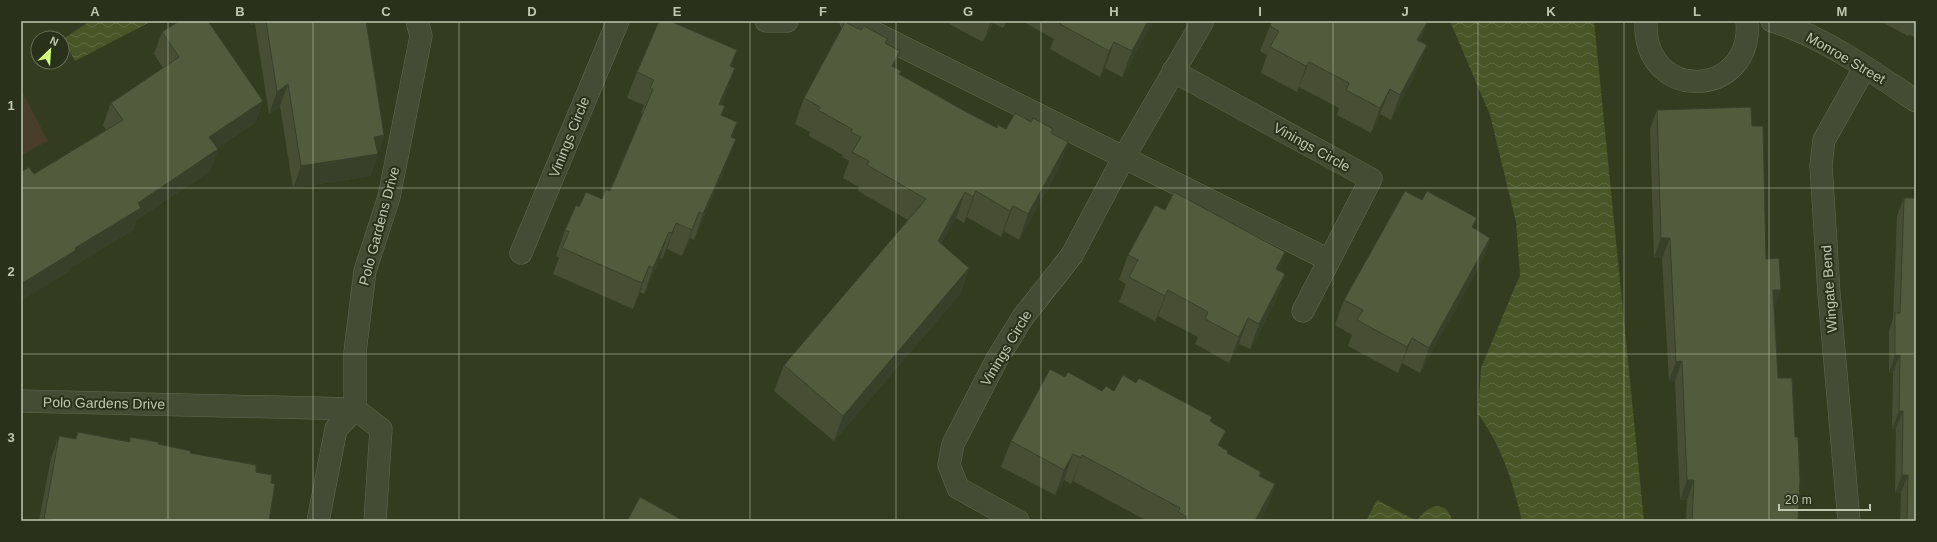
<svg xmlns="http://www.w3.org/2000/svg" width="1937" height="542" font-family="Arial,sans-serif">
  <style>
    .pitch { fill: #483e2a }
    .water { fill: url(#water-waves) }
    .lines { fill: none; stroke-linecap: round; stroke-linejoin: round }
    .street-casing { stroke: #626a52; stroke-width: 23 }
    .street { stroke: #444c34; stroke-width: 22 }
    .wall { fill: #474e34 }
    .shaded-wall { fill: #39402a }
    .building { fill: #525b3c; stroke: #39402a }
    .grid { fill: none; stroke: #bfc8af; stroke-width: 1; stroke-opacity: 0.55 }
    .labels { text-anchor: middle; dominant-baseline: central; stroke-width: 4; stroke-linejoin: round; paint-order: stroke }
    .street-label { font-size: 14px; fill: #bfc8af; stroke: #29311a }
    .neatline { fill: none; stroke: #bfc8af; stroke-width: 1.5 }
    .grid-label { font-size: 13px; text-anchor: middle; font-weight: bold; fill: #bfc8af }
  </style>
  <defs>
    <pattern id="water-waves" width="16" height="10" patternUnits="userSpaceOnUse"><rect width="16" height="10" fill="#475527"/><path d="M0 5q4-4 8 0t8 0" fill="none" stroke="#606c44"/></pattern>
  </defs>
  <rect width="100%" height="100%" fill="#343c20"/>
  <!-- pitch -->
  <polygon class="pitch" points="21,90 48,141 21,155"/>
  <!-- water -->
  <g class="water">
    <polygon points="90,21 152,21 75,61 63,39"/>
    <path d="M1450,21H1594L1644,521H1522C1513,483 1502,446 1478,414L1481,368L1520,275L1516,222L1490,115Z"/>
    <path d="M1377,500L1417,521C1426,505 1447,498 1452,521H1366Z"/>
  </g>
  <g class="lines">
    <defs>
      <g id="street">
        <polyline points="766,21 787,21"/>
        <polyline points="851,21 1329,260"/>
        <path d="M1646,21C1642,104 1754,99 1747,21"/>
        <path d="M1772,21C1822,36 1873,72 1916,101"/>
        <polyline points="1173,71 1371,179 1303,311"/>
        <polyline points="521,253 618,21"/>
        <polyline points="21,401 355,409 355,352 365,271 389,197 421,36 417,21"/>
        <polyline points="318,521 336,429 355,409 381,429 375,521"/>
        <polyline points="1018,521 958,488 949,465 953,444 997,359 1023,317 1072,255 1124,157 1203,21"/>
        <polyline points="1849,521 1829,294 1821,165 1824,140 1865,67"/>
      </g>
    </defs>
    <!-- street casing -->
    <use href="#street" class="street-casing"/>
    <!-- street -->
    <use href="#street" class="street"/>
  </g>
  <!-- wall -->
  <g class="wall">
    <polygon points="250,21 366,21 384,135 370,176 293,188 280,106 269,114 255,24 250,25"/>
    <polygon points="950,21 1007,21 1003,28 993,23 983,42 949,24"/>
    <polygon points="1022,21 1153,21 1122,77 1105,68 1100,77 1050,49 1054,39"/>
    <polygon points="1880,21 1916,21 1916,38 1909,34 1908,36"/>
    <polygon points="1427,23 1420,41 1417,71 1391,120 1380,114 1371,133 1337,115 1339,108 1299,87 1297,92 1261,73 1267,55 1260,51 1270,26"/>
    <polygon points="861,30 888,39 886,43 894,67 901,71 900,75 961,109 997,128 1006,129 1052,133 1059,168 1019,240 1004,231 1001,237 967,217 964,223 956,218 941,244 969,268 960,294 834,441 774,391 784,365 908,220 858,191 859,187 843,178 849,161 842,157 843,155 809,136 810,132 795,124 804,98"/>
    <polygon points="162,32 263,101 255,123 217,148 218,149 210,171 136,220 133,230 70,268 68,272 34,174 106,130 103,125 111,103 163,68 154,54"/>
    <polygon points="737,50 731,66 726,94 721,105 721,115 737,122 732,137 726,165 694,240 690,238 682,256 667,249 662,259 660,258 644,294 640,292 633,309 553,274 559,258 556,256 565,230 579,207 602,199 610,191 643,114 641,113 644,105 627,98 637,72"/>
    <polygon points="1657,110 1752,126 1766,259 1774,308 1778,378 1798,521 1686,521 1687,500 1680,500 1675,381 1669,381 1662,258 1654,258 1650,129"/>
    <polygon points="1904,198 1916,521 1900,521 1901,493 1895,493 1896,429 1892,429 1893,373 1889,373 1889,331 1893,318 1897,216"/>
    <polygon points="1422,200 1477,218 1473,228 1490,238 1481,263 1420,373 1402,363 1398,373 1348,346 1352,335 1335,325 1344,300"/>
    <polygon points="1128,255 1278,271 1285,274 1276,300 1250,349 1239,344 1229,363 1195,344 1198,337 1158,316 1155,321 1119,302 1126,284 1119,280"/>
    <polygon points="1065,377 1102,391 1114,391 1136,383 1212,417 1210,421 1221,447 1227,453 1261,472 1260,476 1275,484 1266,510 1260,521 1147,521 1073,481 1071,484 1064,480 1055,495 1001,467 1011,441"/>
    <polygon points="78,432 129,442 130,437 190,453 256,472 271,483 269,521 39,521 51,458 59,436 75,439"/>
  </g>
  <!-- shaded-wall -->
  <g class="shaded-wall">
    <polygon points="252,21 256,21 255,24 250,25"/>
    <polygon points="991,21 993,21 983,42"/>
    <polygon points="1148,21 1153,21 1122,77 1132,51"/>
    <polygon points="1427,23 1417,48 1417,40"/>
    <polygon points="1114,42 1105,68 1100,77 1109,51"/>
    <polygon points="1427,45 1417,71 1391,120 1400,95"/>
    <polygon points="900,51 891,76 892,66"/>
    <polygon points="1309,62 1297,92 1306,66"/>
    <polygon points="735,68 726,94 710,130 719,104"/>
    <polygon points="288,84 280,106 269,114 277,92"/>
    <polygon points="1390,89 1380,114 1371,133 1380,108"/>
    <polygon points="263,101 255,123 201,159 209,137"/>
    <polygon points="384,135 370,176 293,188 301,166 374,137"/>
    <polygon points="736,139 726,165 694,240 703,214"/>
    <polygon points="1068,142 1059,168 1019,240 1028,214"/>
    <polygon points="218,149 210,171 136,220 133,230 70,268 68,272 21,301 21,284 138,203"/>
    <polygon points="976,191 967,217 964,223 973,197"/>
    <polygon points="965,192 956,218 928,267 938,241"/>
    <polygon points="1013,206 1004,231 1001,237 1010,211"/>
    <polygon points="699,212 690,238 682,256 692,230"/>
    <polygon points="1477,218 1468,244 1472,227"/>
    <polygon points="676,223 667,249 662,259 672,233"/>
    <polygon points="669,232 660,258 644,294 653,268"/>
    <polygon points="1490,238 1481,263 1420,373 1429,348"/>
    <polygon points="1661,238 1670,238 1662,258 1654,258"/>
    <polygon points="1285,252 1276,278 1276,269"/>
    <polygon points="649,266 640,292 633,309 642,283"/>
    <polygon points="969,268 960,294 834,441 843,416"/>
    <polygon points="1285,274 1276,300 1250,349 1259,324"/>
    <polygon points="1168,290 1158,316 1155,321 1165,296"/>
    <polygon points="1773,290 1781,290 1774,310"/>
    <polygon points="1248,318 1239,344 1229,363 1239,337"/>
    <polygon points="1412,338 1398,373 1407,347"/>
    <polygon points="1895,355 1900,355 1893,373 1889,373"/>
    <polygon points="1682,361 1675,381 1669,381 1676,362"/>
    <polygon points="1899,411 1903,411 1896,429 1892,429"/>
    <polygon points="1226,431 1217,456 1218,445"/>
    <polygon points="1073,454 1064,480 1055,495 1064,470"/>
    <polygon points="1082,455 1073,481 1071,484 1081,458"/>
    <polygon points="1902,475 1908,475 1901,493 1895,493"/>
    <polygon points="1687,480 1694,480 1687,500 1680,500"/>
    <polygon points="1275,484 1266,510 1260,521 1255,521"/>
  </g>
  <!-- building -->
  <g class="building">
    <polygon points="179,21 208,21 263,101 209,137 218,149 138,203 141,208 75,248 76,250 21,284 21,172 29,167 34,174 123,120 111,103 179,57 162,32"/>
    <polygon points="266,21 366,21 384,135 374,137 378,154 301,166 288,84 277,92"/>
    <polygon points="659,21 670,21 737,50 730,66 735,68 719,104 725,106 721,115 737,122 731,137 736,139 703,214 699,212 692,230 676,223 672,233 669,232 653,268 649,266 642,283 562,248 569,232 565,230 576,205 579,207 586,192 602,199 606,189 610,191 635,132 653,89 650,88 654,80 637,72"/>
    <polygon points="1061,21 1148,21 1132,51 1114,42 1109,51 1060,24"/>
    <polygon points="1272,21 1423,21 1427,23 1417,40 1427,45 1400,95 1390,89 1380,108 1346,90 1349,83 1309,62 1306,66 1270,47 1279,31 1270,26"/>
    <polygon points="845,22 861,30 864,26 888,39 885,43 900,51 892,66 901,71 899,74 961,109 997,128 998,125 1006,129 1015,113 1031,122 1033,118 1053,129 1051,133 1068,142 1028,214 1013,206 1010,211 976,191 973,197 965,192 938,241 969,268 843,416 784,365 926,199 867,165 869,161 852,152 861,137 851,132 852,129 818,110 820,107 804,98"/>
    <polygon points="1751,107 1752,126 1763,126 1766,259 1779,258 1781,290 1773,290 1778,378 1792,378 1795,437 1798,437 1800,480 1798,521 1692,521 1694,480 1687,480 1682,361 1676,362 1670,238 1661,238 1657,110"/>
    <polygon points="1405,191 1422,200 1427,191 1477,218 1472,227 1490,238 1429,348 1412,338 1407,347 1357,320 1363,310 1344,300"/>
    <polygon points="1174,192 1285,252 1276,269 1285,274 1259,324 1248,318 1239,337 1205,319 1208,312 1168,290 1165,296 1129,277 1138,260 1128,255 1155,205 1165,210"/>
    <polygon points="1904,198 1916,198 1916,521 1907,521 1908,475 1902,475 1903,411 1899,411 1900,355 1895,355 1895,313 1900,313"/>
    <polygon points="1050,369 1065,377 1068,372 1102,391 1106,386 1114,391 1123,375 1136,383 1139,378 1212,417 1210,421 1226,431 1218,445 1228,451 1227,453 1261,472 1259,476 1275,484 1255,521 1185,521 1187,517 1178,512 1180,508 1082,455 1081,458 1073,454 1064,470 1011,441"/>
    <polygon points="78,432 130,442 130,437 158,442 158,444 191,451 190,453 256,465 256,472 272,475 271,483 275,484 269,521 57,521 44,519 59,436 76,439"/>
    <polygon points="640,497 684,521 627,521"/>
  </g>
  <!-- grid -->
  <path class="grid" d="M168,21V521M313,21V521M459,21V521M604,21V521M750,21V521M896,21V521M1041,21V521M1187,21V521M1333,21V521M1478,21V521M1624,21V521M1769,21V521M21,188H1916M21,354H1916"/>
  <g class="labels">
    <!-- street labels -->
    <g class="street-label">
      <text transform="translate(1846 58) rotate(30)">Monroe Street</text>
      <text transform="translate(569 137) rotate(-68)">Vinings Circle</text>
      <text transform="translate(1312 147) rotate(29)">Vinings Circle</text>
      <text transform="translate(379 226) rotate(-75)">Polo Gardens Drive</text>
      <text transform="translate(1829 289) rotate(-94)">Wingate Bend</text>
      <text transform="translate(1006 348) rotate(-59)">Vinings Circle</text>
      <text transform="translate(104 403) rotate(1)">Polo Gardens Drive</text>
    </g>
  </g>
  <!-- border -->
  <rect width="1937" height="542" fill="none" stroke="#29311a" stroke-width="44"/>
  <!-- north arrow -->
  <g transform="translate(50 50) rotate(25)"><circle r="19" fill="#29311a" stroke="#656d56"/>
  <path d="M0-3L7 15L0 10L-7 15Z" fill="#d2ff7d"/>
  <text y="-6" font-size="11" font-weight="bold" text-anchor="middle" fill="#bfc8af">N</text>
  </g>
  <!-- scale -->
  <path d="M1779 504v6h91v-6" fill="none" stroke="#bfc8af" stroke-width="2"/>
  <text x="1785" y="504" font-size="12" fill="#bfc8af" stroke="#29311a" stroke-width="3" paint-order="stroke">20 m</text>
  <rect x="22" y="22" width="1893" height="498" class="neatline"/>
  <g class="grid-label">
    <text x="95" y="16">A</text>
    <text x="240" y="16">B</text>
    <text x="386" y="16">C</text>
    <text x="532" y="16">D</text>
    <text x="677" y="16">E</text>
    <text x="823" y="16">F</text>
    <text x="968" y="16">G</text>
    <text x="1114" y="16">H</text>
    <text x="1260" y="16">I</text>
    <text x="1405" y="16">J</text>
    <text x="1551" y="16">K</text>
    <text x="1697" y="16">L</text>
    <text x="1842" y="16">M</text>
    <text x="11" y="110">1</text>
    <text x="11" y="276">2</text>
    <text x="11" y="442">3</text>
  </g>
</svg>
